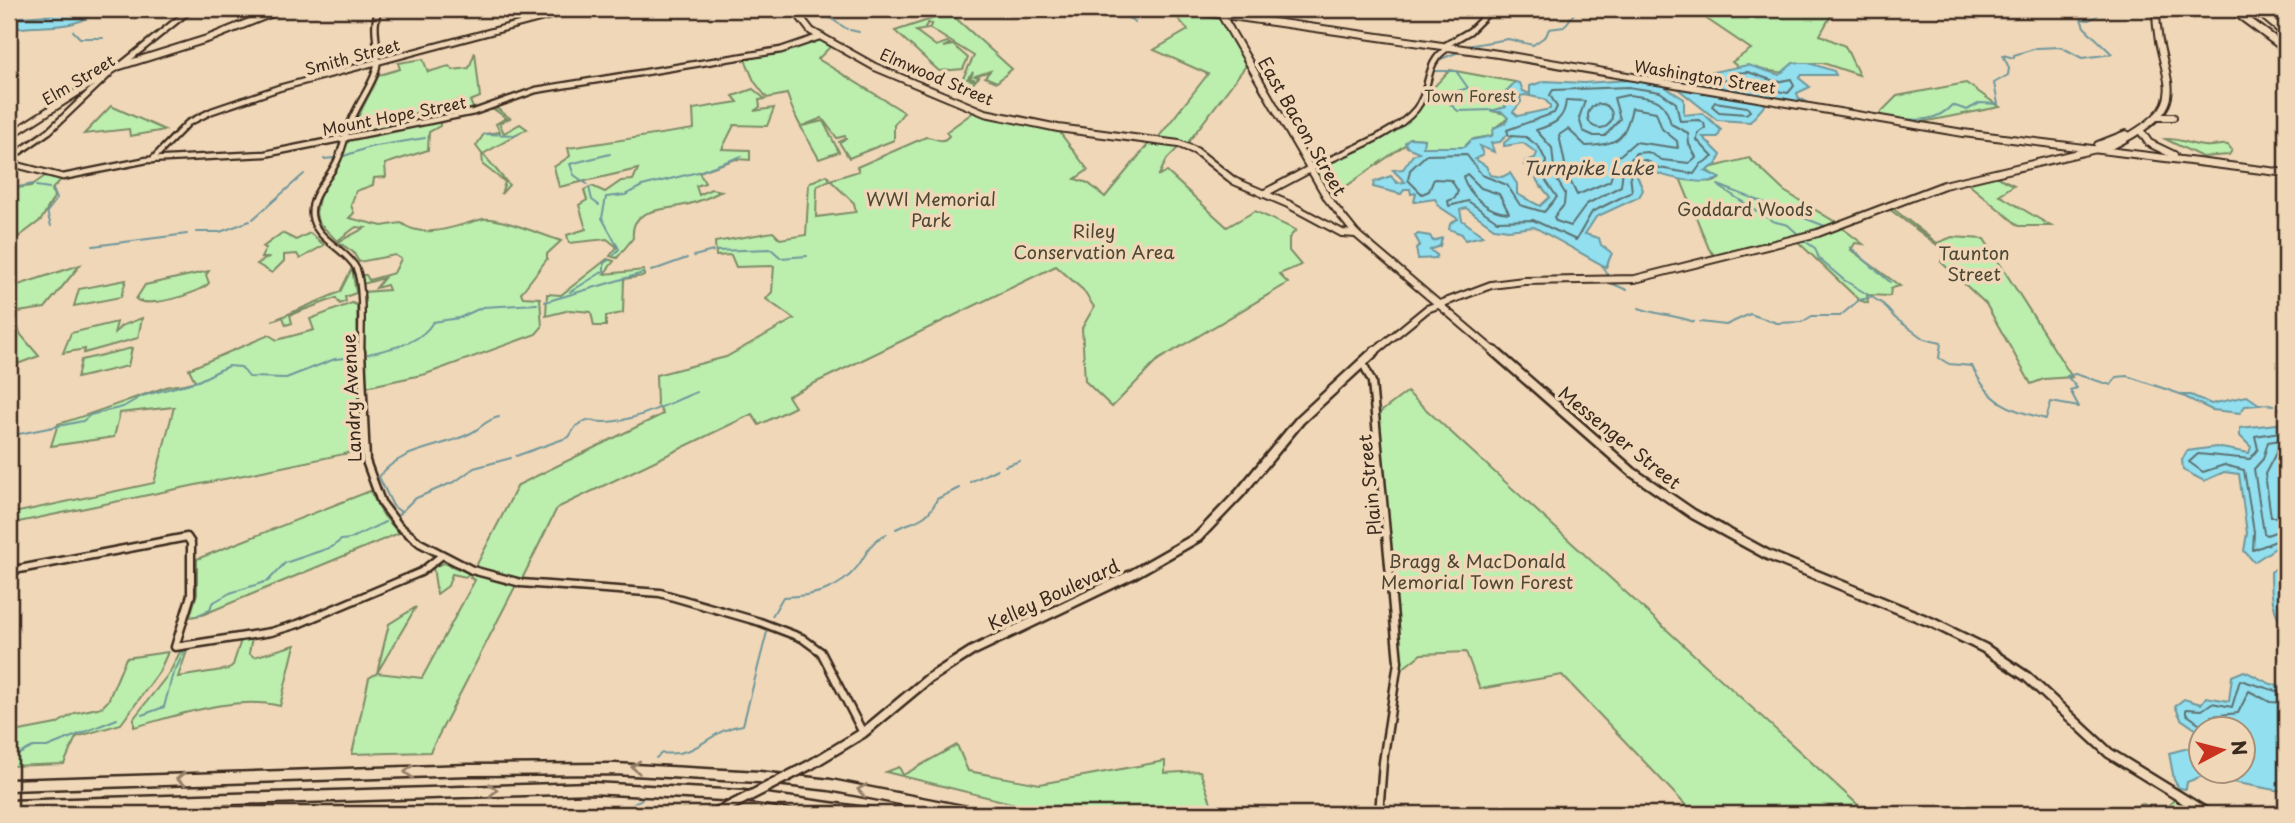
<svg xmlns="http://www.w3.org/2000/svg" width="2295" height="823" font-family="'Playpen Sans',sans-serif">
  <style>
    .green { fill: #bceeae; stroke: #7c8c66; stroke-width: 2; fill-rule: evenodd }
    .water { fill: #91dfef; stroke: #6f979b; stroke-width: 2; fill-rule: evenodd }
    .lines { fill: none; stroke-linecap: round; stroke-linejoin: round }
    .shore { stroke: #5d7272; stroke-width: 2 }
    .stream { stroke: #6f979b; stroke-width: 2 }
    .minor-far1-casing { stroke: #3b2a1e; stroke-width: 9 }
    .minor-casing { stroke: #3b2a1e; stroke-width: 11 }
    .major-far1-casing { stroke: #3b2a1e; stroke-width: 10 }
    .major-casing { stroke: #3b2a1e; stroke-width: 13 }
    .highway-far1-casing { stroke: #3b2a1e; stroke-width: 11 }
    .highway-casing { stroke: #3b2a1e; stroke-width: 15 }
    .minor-far1 { stroke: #f0d7b8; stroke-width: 4.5 }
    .minor { stroke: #f0d7b8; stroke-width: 6 }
    .major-far1 { stroke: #f0d7b8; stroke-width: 6 }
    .major { stroke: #f0d7b8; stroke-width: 8 }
    .highway-far1 { stroke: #f0d7b8; stroke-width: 7 }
    .highway { stroke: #f0d7b8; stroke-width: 10 }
    .major-bridge-casing { stroke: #3b2a1e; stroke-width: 13; stroke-linecap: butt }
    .major-bridge { stroke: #f0d7b8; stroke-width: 8 }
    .oneway { stroke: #96806b }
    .labels { text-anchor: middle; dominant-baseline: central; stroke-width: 7; stroke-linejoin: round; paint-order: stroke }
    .far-street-label { font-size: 16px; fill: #3b2a1e; stroke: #f0d7b8 }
    .far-park-label { font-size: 16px; fill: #4e4734; stroke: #f0d7b8 }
    .street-label { font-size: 18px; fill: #3b2a1e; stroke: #f0d7b8 }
    .park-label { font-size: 18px; fill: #4e4734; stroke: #f0d7b8 }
    .water-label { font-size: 19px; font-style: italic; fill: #48453d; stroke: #f0d7b8 }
  </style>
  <rect width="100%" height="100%" fill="#f0d7b8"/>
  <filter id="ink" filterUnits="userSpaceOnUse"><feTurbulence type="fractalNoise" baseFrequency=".0143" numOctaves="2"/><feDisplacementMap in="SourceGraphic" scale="14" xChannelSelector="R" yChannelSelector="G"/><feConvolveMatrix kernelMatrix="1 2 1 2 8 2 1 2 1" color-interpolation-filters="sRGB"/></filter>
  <g filter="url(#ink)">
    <!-- green -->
    <g class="green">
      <polygon points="1170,9 1221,18 1248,63 1186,145 1158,138 1208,74 1154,50 1188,30"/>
      <polygon points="1692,9 1833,9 1838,11 1830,17 1820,35 1845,46 1859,75 1823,63 1796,63 1786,73 1738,67 1732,62 1751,49"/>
      <polygon points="950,13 1012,69 997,82 985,77 990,71 975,76 979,77 976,80 970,78 973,72 967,79 975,81 972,85 964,83 963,78 974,56 929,28 932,24 928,23 925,27 928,29 916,31 936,46 947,42 950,44 943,47 953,45 968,58 963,69 939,71 895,31"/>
      <path d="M821,38L833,44L818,59L904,112L894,125V140L849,158L839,142L846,139L845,136L837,138L822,118L802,126L823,121L839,152L819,159C806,135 795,120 787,94L767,98L754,81L744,57L790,50Z"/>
      <polygon points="475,52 480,97 470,101 474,110 467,112 462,100 442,105 445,116 441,117 437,107 412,114 415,124 357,134 351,131 379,75 400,69 398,63 423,59 428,72 449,66 453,70 469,68"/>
      <polygon points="1450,70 1515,82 1502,97 1506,107 1492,111 1506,114 1508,118 1496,127 1491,136 1474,139 1465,147 1425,148 1422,146 1424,139 1410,138 1406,144 1331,197 1318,175 1318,168 1409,118 1419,109 1426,95"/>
      <polygon points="1966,83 2000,107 1917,123 1877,116 1897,96"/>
      <path d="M753,89L765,99L759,100L760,107L754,111L774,108L767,126L734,125L722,149L750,150V160L736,159L699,172L705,183L696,186L699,195L711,189L722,191C710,197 693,204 680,206C659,211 630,209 633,238L617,258L610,256L617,247L607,239L569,243L567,235L586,229L579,205L587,200L584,190L592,186L605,192L621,181L633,180L638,169L559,187L554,167L570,156L568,148L694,129L693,109L738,102L733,96Z"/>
      <polygon points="111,106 165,130 130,136 129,129 84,134"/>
      <polygon points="495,107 510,118 499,123 504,133 520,124 527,129 483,154 509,185 501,194 505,182 483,165 482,154 476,146 484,134 500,132 496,124 506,118 495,110 487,110"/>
      <path d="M975,111L1062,131L1061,134L1088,170L1075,179L1088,183L1105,197L1151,141L1180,146L1167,159L1159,175L1167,172L1227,227L1255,211L1296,230L1289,238V251L1301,265L1279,274L1288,283L1158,360L1112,407L1085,381L1082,328L1094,307L1083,290L1056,266L788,396L795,407L759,425L752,414L557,508L522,579L475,568L518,485L663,414L657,404L656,375L726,357L794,319L766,299L772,292L774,266L736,267L731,255L716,256L715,242L773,232L780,239L806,235L809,183L827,175L830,180L859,171L857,167L926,137C936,137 941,145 949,136L946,132ZM830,180L854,203L856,212L816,217L817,186Z"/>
      <path d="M440,121V126L429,132L428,150L385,164L386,177L374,178L373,185L356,191L351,205L354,213L349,218L382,226L401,223C425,241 457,225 483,219C497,216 545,236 561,241L547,254V259L521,293L523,297L540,298L542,327L536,334L426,374L366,387L363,292L389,290L387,285L376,288L384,278L363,284L362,275H366L369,280L394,273L401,259L395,255L359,262L353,252L338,242L365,228L356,227L337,241L318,222L316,213L319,198L349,140Z"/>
      <path d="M2165,139C2181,138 2190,145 2205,146C2213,147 2220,144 2228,145L2232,150L2229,155L2202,157Z"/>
      <polygon points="1749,158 1784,191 1837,223 1716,257 1709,249 1680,178 1714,182 1719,179 1705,169"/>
      <polygon points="1993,175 2014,185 1999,195 2051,226 2019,226 1966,182"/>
      <polygon points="45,176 62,179 52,189 54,197 41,220 9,244 9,189 31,186"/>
      <polygon points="1891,207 1937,243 1952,237 1984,239 2072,377 2044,379 2031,384 1986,304 1941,262 1945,251 1888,208"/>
      <polygon points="1841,227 1863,244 1855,243 1851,250 1900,286 1891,288 1890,296 1867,295 1868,303 1859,300 1797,241"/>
      <polygon points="282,233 296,240 310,233 324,245 300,259 297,254 284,255 284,261 272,273 257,264 267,258 261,258 266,248 263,247"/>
      <polygon points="607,259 614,261 604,274 644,270 644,276 624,279 623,313 606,316 606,326 594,326 591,312 570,310 546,316 547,294 561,295"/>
      <polygon points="80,265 45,308 11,313 21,335 39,356 9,367 9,288"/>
      <polygon points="352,268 356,293 345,297 346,301 340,304 336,298 290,315 292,323 286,325 283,317 272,321 340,292"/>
      <path d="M209,271L206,275L209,283C199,294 146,309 136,299L145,285Z"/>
      <polygon points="126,280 121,297 74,306 79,289"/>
      <path d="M352,303L357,305L359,448H350L349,453L9,524V514L154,483L174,407L120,413L114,437L51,446L58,424C95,413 130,399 166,387C172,384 184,386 195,381L189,369L269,335L277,340L314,330L310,319Z"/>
      <polygon points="142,318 138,338 84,353 85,349 63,353 71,333 117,322 114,334 121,326"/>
      <polygon points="132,348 128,366 77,378 81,360"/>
      <polygon points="1407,392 1868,814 1694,814 1562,675 1480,689 1466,652 1421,654 1402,669 1378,414"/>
      <polygon points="370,491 383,515 399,533 202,615 190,617 197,593 197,559"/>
      <polygon points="444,563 469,573 466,577 452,574 448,586 437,594 433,567"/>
      <polygon points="472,574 516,585 430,752 352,754 369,678 377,673 389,624 416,607 377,673 422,678 475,580 470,578"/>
      <path d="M252,638L249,653L254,657L295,645L280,706C233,695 180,715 134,727V718L170,672L180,652L187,651L178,677L228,669L233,665L241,640Z"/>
      <polygon points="168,652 159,672 121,724 76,737 64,764 9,766 9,733 56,724 75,713 102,707 108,701 126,658"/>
      <polygon points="957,745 968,771 1040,784 1165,761 1165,773 1200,771 1215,814 1055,814 886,772 899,767 903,775"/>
      <polygon points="2177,797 2204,814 2091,814 2097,807 2127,809 2143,804 2158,811 2165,809"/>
    </g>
    <!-- water -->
    <g class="water">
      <path d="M69,9H96C80,33 36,23 9,30V18L48,15Z"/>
      <polygon points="1793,63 1809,63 1834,71 1836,75 1801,75 1799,78 1810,87 1797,93 1800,102 1686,83 1677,79 1748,65 1779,75"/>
      <path d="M1629,80L1662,85L1684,99V115L1703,113L1721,130L1718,137H1703L1721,155L1716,165L1705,171L1720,178C1707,187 1658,177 1645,167L1641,168L1637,175L1643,190L1639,197L1596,217L1585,234L1599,238L1601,245L1612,253L1606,267L1534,227L1508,230L1494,228L1466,208L1460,210L1462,220L1483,236L1465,240L1462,234L1449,229L1450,224L1458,219L1440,207L1435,199L1414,202L1416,193L1411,194L1410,189H1405L1401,194L1373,187L1374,182L1391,176L1397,183L1405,182L1393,170L1403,169L1413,155L1419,152L1407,147L1405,142L1410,138L1424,139L1423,147H1464L1471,140L1492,136L1494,128L1505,123L1508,118L1502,112L1491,111L1506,107L1502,97L1515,82L1520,83L1523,91L1530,94V86L1545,81L1584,83ZM1525,95L1544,99L1550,105V109L1518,116L1513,112L1521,102L1520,96ZM1507,135L1512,136L1504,143V146L1523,143L1537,153L1535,158L1525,161L1524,165L1541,167L1535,172L1537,181L1550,197L1540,206L1517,194V184L1510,173L1502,177L1490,175L1486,166L1475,159L1483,155L1480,146L1494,152L1491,143L1500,142Z"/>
      <polygon points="1677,88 1767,103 1750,122 1717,120"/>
      <polygon points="1418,234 1430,236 1433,241 1442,238 1440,246 1430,250 1437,255 1436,258 1418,259 1416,248 1420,245 1415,236"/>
      <polygon points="2181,395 2191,395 2211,404 2247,396 2260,405 2245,406 2240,413 2212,410"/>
      <polygon points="2277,424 2286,425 2286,545 2283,543 2254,562 2244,551 2247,533 2239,474 2224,472 2204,481 2183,470 2182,460 2187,451 2216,447 2249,453 2251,447 2240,436 2240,428"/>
      <path d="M2286,561V631C2272,612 2271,595 2271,572Z"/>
      <path d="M2244,671C2259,677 2271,687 2286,687V792L2227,781L2210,773L2187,782L2186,789L2179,788L2174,780L2169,753L2200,745V770H2242V728H2200V732L2181,719L2175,706L2184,699L2201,704L2206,697L2229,701L2232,676Z"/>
    </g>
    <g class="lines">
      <!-- shore -->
      <g class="shore">
        <polygon points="1748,72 1777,82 1791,79 1794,86 1788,93 1725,81 1733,73"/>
        <polygon points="1628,87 1660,92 1676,103 1680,121 1699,120 1704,123 1705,128 1698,133 1697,140 1713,157 1701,164 1694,174 1659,168 1646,160 1638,161 1630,174 1632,192 1592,212 1576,240 1533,220 1497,221 1468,201 1449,206 1448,201 1455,198 1458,191 1451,180 1434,179 1429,191 1422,194 1408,180 1410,170 1426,155 1466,154 1482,175 1507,185 1520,205 1544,212 1557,197 1544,178 1546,161 1539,147 1526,137 1509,136 1507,130 1554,113 1557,107 1550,95 1553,90"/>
        <path d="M1628,95C1654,99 1664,96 1671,124L1688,133L1689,144L1696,157L1689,163L1662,160L1648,152L1636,153L1623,169L1621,186L1587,204L1571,226L1556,221L1554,217L1564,205L1565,193L1555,177L1552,148L1536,130C1553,125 1565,120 1566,100L1585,101L1579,118L1583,131L1594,136H1605L1620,119L1614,98Z"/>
        <polygon points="1715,102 1747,107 1750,111 1746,114 1719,112 1712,106"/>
        <circle cx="1600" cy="116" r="12"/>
        <path d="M1632,108L1656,112L1662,129L1677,141L1678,148L1635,142L1618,157L1610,181L1577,195L1567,174L1559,135L1568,129L1586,146C1618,145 1625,139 1632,108Z"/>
        <path d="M1467,174L1481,188L1499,194L1509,213C1489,213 1469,195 1463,177Z"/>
        <polyline points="2286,431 2255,436 2258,449 2250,459 2198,454 2189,462 2203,472 2224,465 2244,470 2254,532 2253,550 2286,537"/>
        <polyline points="2286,439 2268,442 2263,459 2254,469 2264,533 2267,535 2286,528"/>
        <polyline points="2286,450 2277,451 2265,474 2271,517 2286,517"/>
        <polyline points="2206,728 2186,714 2186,709 2202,710 2212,703 2232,707 2240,680 2286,694"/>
        <polyline points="2216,728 2211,716 2238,713 2249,691 2270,702 2286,703"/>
      </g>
      <!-- stream -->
      <g class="stream">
        <polyline points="816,9 847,29"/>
        <polyline points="1114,9 1135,22"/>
        <polyline points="850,30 859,32"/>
        <polyline points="73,31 80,38 103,38"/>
        <polyline points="1467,46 1508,39 1533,45 1546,36 1549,29 1564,27 1576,11 1596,9"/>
        <polyline points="1438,60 1459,52"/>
        <polyline points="1434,71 1456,71 1468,88 1458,91 1459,96 1450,104 1458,111 1493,110"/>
        <polyline points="1799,98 1813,105"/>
        <polyline points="1823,112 1886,123"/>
        <path d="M1891,118C1914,120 1935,124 1952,105L1967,110L1980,103L1998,104L1994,83L2008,75L2009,68L2003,55L2014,58V55L2037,48L2061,47L2082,58L2112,54L2084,27L2081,19L2089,20L2098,15L2095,10L2098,9"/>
        <polyline points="484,134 517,135"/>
        <polyline points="344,156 370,147 425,138"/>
        <polyline points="324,159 334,158"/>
        <polyline points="701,171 742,156"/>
        <polyline points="587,184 574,175 570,164 610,154"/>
        <polyline points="1718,185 1825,226"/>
        <polyline points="36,186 49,188"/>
        <polyline points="589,187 592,200 599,205"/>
        <polyline points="1720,187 1772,221 1788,225 1799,235"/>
        <polyline points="9,189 33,184"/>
        <polyline points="253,219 304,174"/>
        <polyline points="51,226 47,212 57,199 53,189"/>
        <polyline points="196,232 220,232 250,221"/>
        <path d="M1803,240L1815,248L1819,259L1844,280L1883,304L1895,318L1924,339L1941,343L1939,358L1949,364L1972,366C1989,403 2008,409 2046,419L2051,402L2079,407L2070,390L2077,388L2067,376L2075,374L2111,385L2117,377L2127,376L2183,395"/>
        <polyline points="93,246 187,234"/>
        <polyline points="1850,247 1890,282"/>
        <polyline points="716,251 771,249 781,258 807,256"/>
        <polyline points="614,255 619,249 602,218 606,197 625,195 642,186 698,172"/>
        <polyline points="694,256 713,251"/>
        <polyline points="1602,266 1608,276"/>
        <polyline points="651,271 687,258"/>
        <polyline points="1613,284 1627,290"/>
        <polyline points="570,292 604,271 604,263 609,260"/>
        <polyline points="545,302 643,273"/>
        <path d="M1639,308C1657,315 1676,315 1694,322"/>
        <polyline points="1700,322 1726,325 1750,314 1777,323 1802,322 1812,316 1840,316 1859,300 1869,298"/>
        <path d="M368,354C392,348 419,345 433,322L459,318L483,307L537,304"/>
        <polyline points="2259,404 2274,405"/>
        <polyline points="2279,408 2286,414"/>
        <polyline points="9,436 83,421 90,415 123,407 142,396 198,381 228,366 241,367 249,377 286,378 335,359 356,357"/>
        <path d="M516,456L569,437L576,426L587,420C623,429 663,405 697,392"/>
        <polyline points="1005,466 1020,461"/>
        <polyline points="970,482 997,469"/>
        <path d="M401,512L393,506L379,477C401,447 440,449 471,433C481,428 487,419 499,417"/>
        <polyline points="399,514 414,499 456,481 474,468 511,458"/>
        <path d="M896,529C915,520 928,521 937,499L959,488"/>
        <polyline points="198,615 210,610 212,603 230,593 268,581 285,563 332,547 341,540 350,539 385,522"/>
        <path d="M772,616L783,597C813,596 839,591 858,566C868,552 870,541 887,534"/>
        <polyline points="142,715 164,707 172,677 184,652"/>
        <path d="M656,758L662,753C700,758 709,729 743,725L767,632"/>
        <polyline points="9,759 33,747 47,747 117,719"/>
        <polyline points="619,814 643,798"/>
      </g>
      <defs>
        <g id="minor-far1">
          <polyline points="1446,45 1470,31 1492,9"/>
          <polyline points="120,66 191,9"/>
          <polyline points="9,159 49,131 109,74"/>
          <polyline points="152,160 188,123 212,111 279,88 576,9"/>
          <polyline points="9,163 63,177 147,160 265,154 474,112 536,90 781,50 822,36"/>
          <path d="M1310,169C1341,153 1394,136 1416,109C1432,89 1423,63 1448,48"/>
          <path d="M361,353C361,333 364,285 356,268C346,249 315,239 312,216C309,195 331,177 338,159C343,148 345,135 350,124C356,107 367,93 374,76C384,53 369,31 379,9"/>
        </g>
        <g id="minor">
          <polyline points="361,351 366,461 381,502 399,526 420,543 472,570 521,583 660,593 760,622 802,638 821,652 863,733"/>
          <polyline points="1363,363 1372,382 1398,662 1383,762 1379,814"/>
          <polyline points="9,571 187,537 191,543 191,595 175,647 271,632 298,624 421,572 441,556"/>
        </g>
        <g id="major-far1">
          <polyline points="794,9 811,31 875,67 985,113 1058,128 1179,144 1196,151 1234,181 1288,204 1342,233 1356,234"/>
          <polyline points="1182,9 1498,54 1963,133 2286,173"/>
          <polyline points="1218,9 1328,199 1356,234 1496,353"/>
          <polyline points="2157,117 2173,117"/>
          <polyline points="2140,130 2149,143 2174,155"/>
          <polyline points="9,136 117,67 210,38 282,9"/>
          <polyline points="2098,145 2126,134"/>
          <polyline points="1263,194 1310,169"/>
          <path d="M1373,353L1427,309L1491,285L1524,281L1635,279L1818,233L1944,185L2113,145C2204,100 2156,83 2156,9"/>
        </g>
        <g id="major">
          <polyline points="1494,351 1632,472 1693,514 1768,555 1933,623 1984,648 2027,677 2109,753 2208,814"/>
          <polyline points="810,765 863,733 928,679 972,651 1133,574 1198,537 1240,493 1300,420 1375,351"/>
          <polyline points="713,814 728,807"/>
        </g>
        <g id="highway-far1">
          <polyline points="2232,9 2286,49"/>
          <polyline points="2256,9 2286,34"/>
        </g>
        <g id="highway">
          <polyline points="9,785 469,770 615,769 759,777 830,785 977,814"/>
          <polyline points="9,806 591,788 743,796 872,814"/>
        </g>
      </defs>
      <!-- minor-far1 casing -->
      <use href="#minor-far1" class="minor-far1-casing"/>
      <!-- minor casing -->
      <use href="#minor" class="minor-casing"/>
      <!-- major-far1 casing -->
      <use href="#major-far1" class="major-far1-casing"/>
      <!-- major casing -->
      <use href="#major" class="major-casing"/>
      <!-- highway-far1 casing -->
      <use href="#highway-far1" class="highway-far1-casing"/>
      <!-- highway casing -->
      <use href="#highway" class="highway-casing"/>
      <!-- minor-far1 -->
      <use href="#minor-far1" class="minor-far1"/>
      <!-- minor -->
      <use href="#minor" class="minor"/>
      <!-- major-far1 -->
      <use href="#major-far1" class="major-far1"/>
      <!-- major -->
      <use href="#major" class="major"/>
      <!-- highway-far1 -->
      <use href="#highway-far1" class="highway-far1"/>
      <!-- highway -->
      <use href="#highway" class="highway"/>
      <defs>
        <polyline id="major-bridge" points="728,807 810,765"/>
      </defs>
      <!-- major-bridge casing -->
      <use href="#major-bridge" class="major-bridge-casing"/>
      <!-- major-bridge -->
      <use href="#major-bridge" class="major-bridge"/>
    </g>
    <!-- one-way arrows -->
    <defs><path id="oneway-chevron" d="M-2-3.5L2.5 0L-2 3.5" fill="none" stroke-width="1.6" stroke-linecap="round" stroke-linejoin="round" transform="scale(1.75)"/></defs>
    <g class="oneway">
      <use href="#oneway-chevron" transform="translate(636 767) rotate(-178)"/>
      <use href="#oneway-chevron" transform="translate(409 772) rotate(178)"/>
      <use href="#oneway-chevron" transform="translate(181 779) rotate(178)"/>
      <use href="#oneway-chevron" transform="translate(493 790) rotate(-2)"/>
      <use href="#oneway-chevron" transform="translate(862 790) rotate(-170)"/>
    </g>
  </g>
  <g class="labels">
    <!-- far-street labels -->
    <g class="far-street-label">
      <text transform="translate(352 56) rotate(-15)">Smith Street</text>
      <text transform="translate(937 76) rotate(23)">Elmwood Street</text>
      <text transform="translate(1705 76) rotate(9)">Washington Street</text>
      <text transform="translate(78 79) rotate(-31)">Elm Street</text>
      <text transform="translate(394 115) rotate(-11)">Mount Hope Street</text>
    </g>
    <!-- far-park labels -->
    <g class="far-park-label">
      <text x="1470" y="95">Town Forest</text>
    </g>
    <!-- street labels -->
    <g class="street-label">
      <text transform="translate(1303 126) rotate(60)">East Bacon Street</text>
      <text transform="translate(351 398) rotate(-93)">Landry Avenue</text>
      <text transform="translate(1620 437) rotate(39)">Messenger Street</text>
      <text transform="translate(1369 485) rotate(-96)">Plain Street</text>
      <text transform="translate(1053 594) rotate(-25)">Kelley Boulevard</text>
    </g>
    <!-- park labels -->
    <g class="park-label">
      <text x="931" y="198">WWI Memorial<tspan x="931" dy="21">Park</tspan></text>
      <text x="1745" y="208">Goddard Woods</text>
      <text x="1094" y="230">Riley<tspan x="1094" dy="21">Conservation Area</tspan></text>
      <text x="1974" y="252">Taunton<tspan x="1974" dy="21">Street</tspan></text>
      <text x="1477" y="560">Bragg &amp; MacDonald<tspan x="1477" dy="21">Memorial Town Forest</tspan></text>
    </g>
    <!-- water labels -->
    <g class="water-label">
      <text x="1588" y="167">Turnpike Lake</text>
    </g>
  </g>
  <!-- margin -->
  <rect width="2295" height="823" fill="none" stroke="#f0d7b8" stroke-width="35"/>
  <rect x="18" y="18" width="2260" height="788" fill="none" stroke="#3b2a1e" stroke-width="2.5" filter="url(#ink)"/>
  <!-- north arrow -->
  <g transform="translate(2222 750) rotate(83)"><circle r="33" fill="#f0d7b8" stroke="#a8927a" stroke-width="2"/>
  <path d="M0-5L12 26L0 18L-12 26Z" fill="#c8321e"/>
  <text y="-10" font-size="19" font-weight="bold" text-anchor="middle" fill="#3b2a1e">N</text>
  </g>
</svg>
